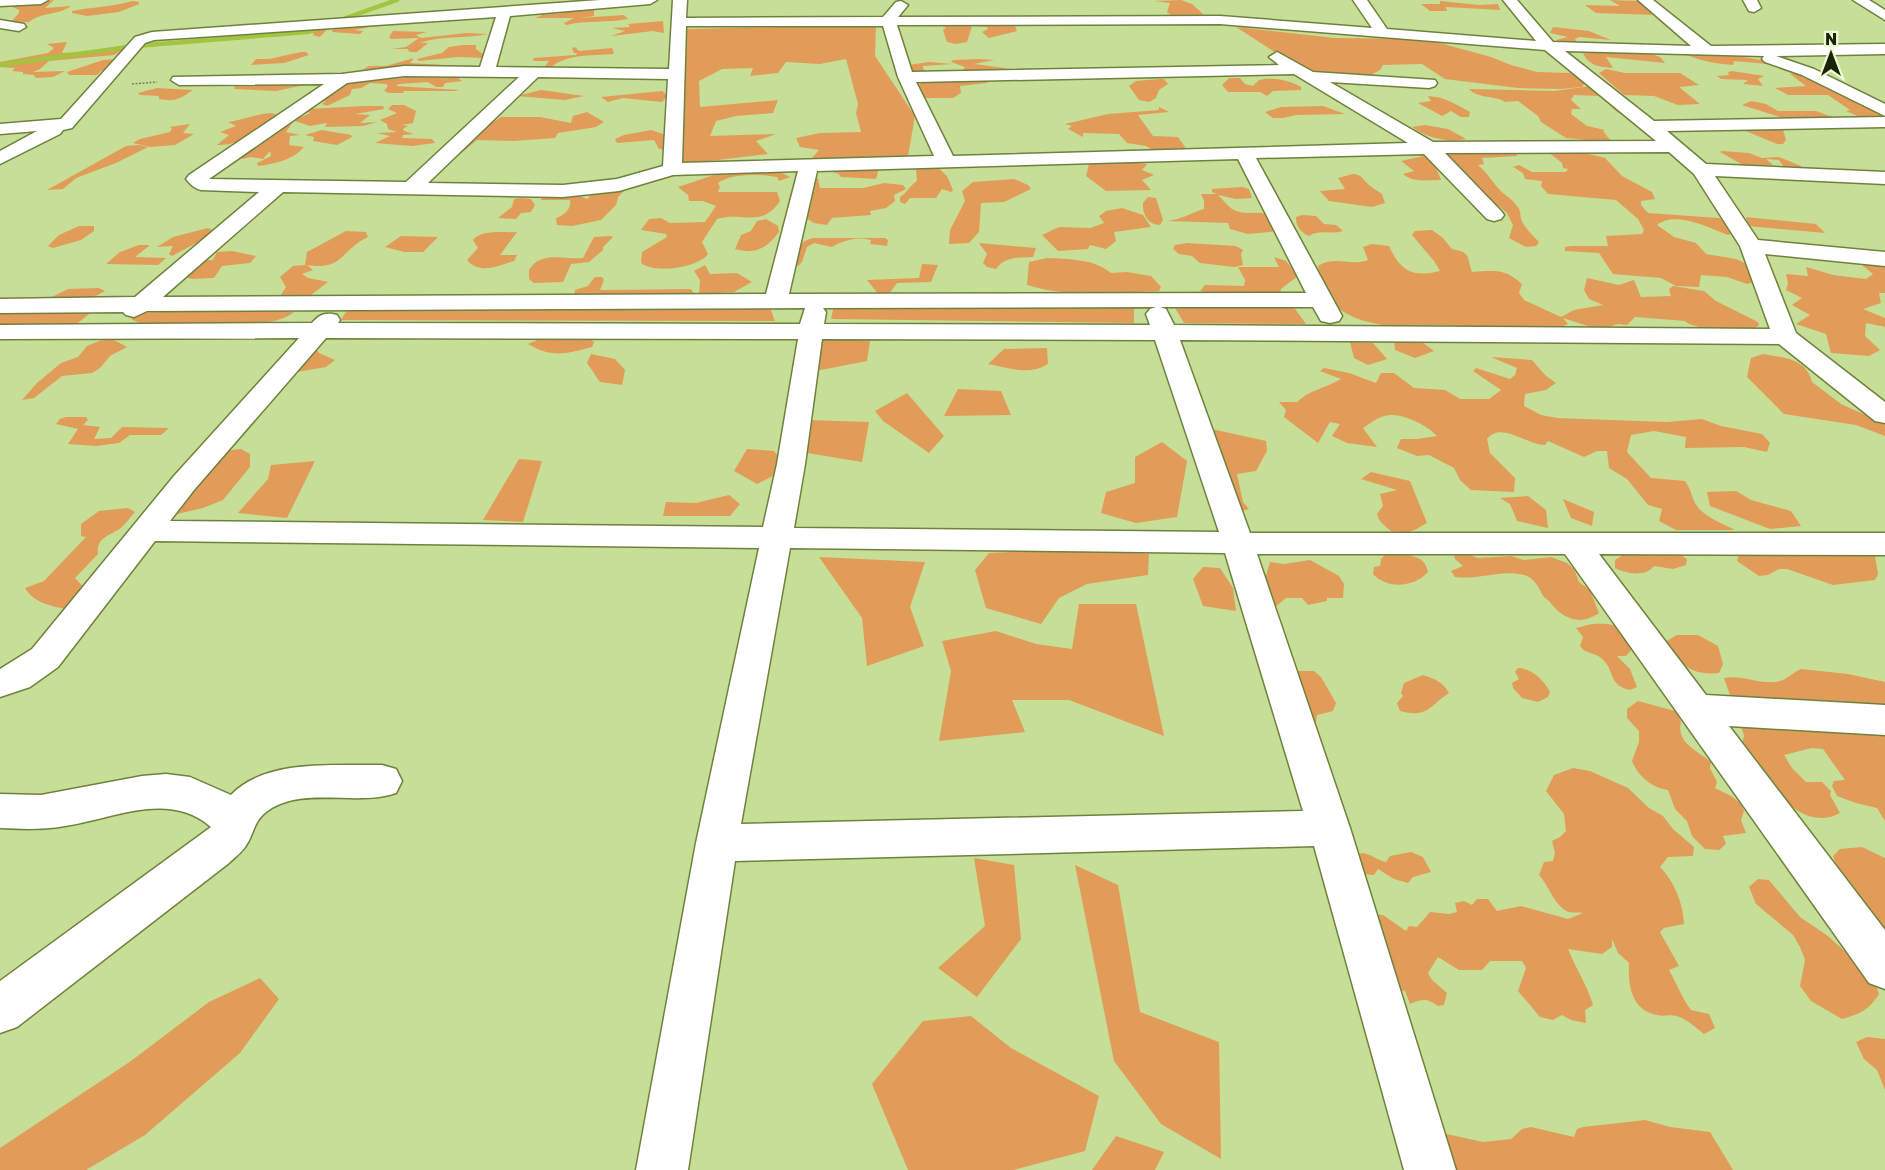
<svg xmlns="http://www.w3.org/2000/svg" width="1885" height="1170" font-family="'Golos Text',sans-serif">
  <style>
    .green { fill: #e29c59 }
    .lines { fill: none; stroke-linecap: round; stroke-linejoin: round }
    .stream { stroke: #a2c441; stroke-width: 4.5 }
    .minor-casing { stroke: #6f823d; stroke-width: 3 }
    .path { stroke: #768653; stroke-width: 1.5; stroke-dasharray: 2 1.5; stroke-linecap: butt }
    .minor { fill: #fff; fill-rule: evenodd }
  </style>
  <rect width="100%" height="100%" fill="#c7de96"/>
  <!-- green -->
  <g class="green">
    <path d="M54,0L45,8L71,6C57,16 44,11 29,22H11L19,13V10L10,6L15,3Z"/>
    <polygon points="1181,0 1192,4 1203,14 1199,17 1172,16 1167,12 1170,3 1155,1"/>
    <polygon points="1610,0 1641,1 1656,15 1596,13 1585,5 1620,6"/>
    <path d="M132,1L139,2V4L119,12L87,16L72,13V11C92,7 112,7 132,1Z"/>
    <polygon points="1440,1 1479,5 1498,4 1500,10 1446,7 1447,11 1430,11 1421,4 1440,4"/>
    <path d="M601,3L603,5L602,8H605L594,10L592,7L589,10H594V16L579,18L624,15L628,19C607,23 586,20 566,25L564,23L574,18H535L542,15L562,13L561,12Z"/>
    <polygon points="663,21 664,33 653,31 611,36 625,31 612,28 630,27 628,24"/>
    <polygon points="395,22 354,30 363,31 360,34 332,32 333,29 328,28 320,37 313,35 314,33 291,34 294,29 366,24 368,27"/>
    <polygon points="1014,23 1017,31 989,38 982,32 988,29 987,27 972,26 967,42 956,44 947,42 943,30 946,28 939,24"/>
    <polygon points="876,25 875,56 915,116 907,162 812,158 819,150 800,147 796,138 820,133 861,132 856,113 858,104 846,59 820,64 786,62 778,73 750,76 753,68 722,69 699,81 700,107 778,100 773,113 736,116 716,121 710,136 776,134 756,141 768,154 683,164 686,29"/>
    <polygon points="1236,27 1335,38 1425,39 1491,57 1511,65 1537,72 1570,73 1586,81 1582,87 1561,89 1518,88 1445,79 1422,64 1383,65 1380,70 1369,76 1323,75 1304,71"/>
    <polygon points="1553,27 1589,31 1611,40 1579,37 1575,39 1578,44 1562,44 1556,40 1568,37 1550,33"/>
    <path d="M393,31L427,32L416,35L421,38L466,33L488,34C465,39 441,35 420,43H428L417,52H410L407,49H391L406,47L419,38L391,39L389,37Z"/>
    <polygon points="67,42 62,53 124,49 114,55 49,61 40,69 33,72 65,71 53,77 36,78 34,75 23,74 23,72 12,71 15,68 0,67 0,62 48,53 54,48 47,44"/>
    <polygon points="463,45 476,45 476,49 483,54 484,58 458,57 419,61 417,59 442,53 449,47"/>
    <path d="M575,47L579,51L612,48L614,54C591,56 566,53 549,69H543L549,61H534L533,58L576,55L577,53H574L572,48Z"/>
    <path d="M1590,50L1614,53L1652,54L1660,57L1665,63L1606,57L1613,68C1600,67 1589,66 1583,53Z"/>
    <polygon points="301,52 306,52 309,55 284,63 251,65 256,59 269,59"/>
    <path d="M1688,53H1719L1767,61L1768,64L1734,61L1733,65C1718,64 1701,61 1687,55Z"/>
    <polygon points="414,58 410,63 478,67 360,71 369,66 386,66"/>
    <polygon points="116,59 110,69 101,71 97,75 69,75 67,72 103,60"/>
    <polygon points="980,59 994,60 974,64 1005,68 1006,74 912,75 908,65 929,62 952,64 923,66 923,68 925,71 963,70 965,67 951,62 953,60"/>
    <polygon points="1606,69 1625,73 1680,73 1699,85 1679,87 1700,104 1678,105 1654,96 1624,95 1599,73"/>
    <polygon points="1732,71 1764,76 1758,79 1763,86 1743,84 1748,80 1721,79 1717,76 1729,75 1728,72"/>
    <polygon points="1801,72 1879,111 1885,116 1860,117 1846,111 1850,110 1828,95 1788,95 1775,88 1806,86 1790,74"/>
    <polygon points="457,77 462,81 445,83 443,87 436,87 428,82 399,84 396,86 459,90 455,91 403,91 404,93 389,93 384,91 388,86 386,84 370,83 361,88 352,89 350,95 327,106 322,104 326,101 319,102 334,85 361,79"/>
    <path d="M1229,78H1240L1245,84L1253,86L1259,80C1272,77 1289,80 1301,87V90L1273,91L1267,96L1260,92H1228L1222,85Z"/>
    <polygon points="1159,79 1164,79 1168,84 1159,90 1156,98 1149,102 1139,100 1129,86 1136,81"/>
    <polygon points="924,80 989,80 987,83 960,86 961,93 953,98 923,98 919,94 919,85"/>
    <polygon points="319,82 276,91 234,89 236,84"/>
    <path d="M1591,86L1631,118L1617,112L1600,96L1574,95L1571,100L1581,109H1572L1571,114L1587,126L1605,130L1603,131L1611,141L1609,142L1566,138L1541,122L1538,116L1518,101L1505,102C1495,95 1478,99 1469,89L1554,91Z"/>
    <path d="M157,88L193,90C180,99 175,102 159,99V96L140,95L138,93Z"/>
    <polygon points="541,90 584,96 565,100 517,96"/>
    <polygon points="662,91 668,96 662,102 623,98 608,102 601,97"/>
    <path d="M1428,96C1446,97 1455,104 1470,112L1469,117H1461L1451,111L1442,116L1418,103L1431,101Z"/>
    <polygon points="1751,101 1766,104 1778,111 1816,111 1835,118 1809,120 1780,117 1742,105"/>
    <polygon points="392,105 404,105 416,111 413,123 402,125 408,126 403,129 404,131 414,134 403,135 402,138 432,139 435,143 412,146 375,143 390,136 377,133 397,132 388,129 387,124 380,120 397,113 388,109"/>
    <polygon points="363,106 383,106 384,109 355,114 370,115 360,123 377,122 363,126 325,127 327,123 310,126 295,121 298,118 311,113 306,112 308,109"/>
    <polygon points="1323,106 1345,114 1296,115 1283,118 1273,118 1265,112 1281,107"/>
    <polygon points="1159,107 1169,112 1138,115 1153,136 1178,137 1187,150 1152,150 1146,146 1127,143 1119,134 1083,133 1083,137 1068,129 1072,126 1065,124 1108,114 1159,110"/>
    <polygon points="587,112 604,122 596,127 558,133 555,138 514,141 477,140 459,155 449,153 464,140 476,140 473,135 501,117 540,117 571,123 573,116"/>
    <path d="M271,113L282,116C264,129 240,146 217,145L229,135L220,132L236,126L228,122C243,120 256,114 271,113Z"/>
    <path d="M292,123L286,132L300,135L290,136L289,145L304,147C293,160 274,164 258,166L257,163L271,156L270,151L263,159L251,157L242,159L241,156L266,135L277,133L279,128Z"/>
    <polygon points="190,124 183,133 194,134 175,145 150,147 133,143 140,139 170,132 172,128 169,127"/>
    <path d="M1425,125L1448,129L1466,139C1449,143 1426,138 1412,127Z"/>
    <polygon points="1741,129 1783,130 1786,140 1783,144 1777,144"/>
    <polygon points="322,130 351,135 352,137 337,145 313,141 314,137 305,135"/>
    <polygon points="651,130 666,135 674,149 659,149 654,140 617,143 615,139 624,135"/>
    <polygon points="138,145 148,147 116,163 76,178 63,189 47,190 126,146"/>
    <path d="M1472,148L1516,153L1517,156L1482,158L1484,164L1478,165C1488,173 1493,184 1503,193C1508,197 1513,200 1517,206C1521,211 1520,213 1521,219C1524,227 1533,236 1539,242L1536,246L1526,247L1509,238L1513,225L1507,213L1467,180L1446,154L1451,150Z"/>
    <path d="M1562,151L1589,154L1605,158L1622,176L1652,192L1655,199L1641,201V205L1648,213L1719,218L1726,222L1732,233L1728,235C1710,228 1675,210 1657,225L1674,237L1696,243L1706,254L1736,259L1747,264L1755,282L1747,284L1727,277L1701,275L1699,287L1676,286L1661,278L1613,274L1599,253L1565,251V247L1571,246H1608L1606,236L1642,234L1644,230L1638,219L1616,200L1548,194L1541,186L1542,181L1525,179L1523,173L1513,167L1519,165L1532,172H1566L1568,169L1563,168L1562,163L1548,152Z"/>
    <polygon points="1722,151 1749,153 1762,158 1779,157 1801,166 1804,170 1785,169 1779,160 1766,159 1773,165 1743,165 1720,152"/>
    <path d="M1424,156L1433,161L1441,180C1428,180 1413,183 1403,174L1414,171L1401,161Z"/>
    <polygon points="1117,160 1147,164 1142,170 1154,175 1142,180 1151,190 1106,191 1086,176 1089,164"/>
    <path d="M931,161L947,176L953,190L951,192L942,189L936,198H910L905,204L900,202V197C907,193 910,185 917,181L916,169L913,167Z"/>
    <polygon points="873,168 879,168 876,179 841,177 839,174 832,172"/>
    <path d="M748,171H778L790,177L779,181L777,177C761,174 731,173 718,183L720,187L718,192H777L780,201C761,229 743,211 717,219L702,242L708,254C698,268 654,274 641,263L642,252L667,237L666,234L641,230L649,219L661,218L670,223L705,222L716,206L703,201H689L688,195L678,187L717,174Z"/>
    <path d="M1353,174C1363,175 1362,179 1369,185C1372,188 1378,191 1382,194L1385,203L1372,207L1329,201L1320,191L1345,189L1338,178Z"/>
    <polygon points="810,177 818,179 820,188 863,188 884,183 903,185 906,189 894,195 895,201 886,208 870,211 871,215 832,218 827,225 814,223 803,216 813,196"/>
    <polygon points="1014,179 1028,185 1031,189 1004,202 981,203 979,232 969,243 949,244 950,230 965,201 962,191 973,182"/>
    <path d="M1242,187L1249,189L1252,198L1236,199L1218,195C1222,199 1227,205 1232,209C1250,220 1269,201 1279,231L1248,234L1230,229L1228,223L1167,221C1180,220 1191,213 1204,209V201L1201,194H1217L1212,192V189Z"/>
    <path d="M623,188L626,189L618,197L616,205L601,220L572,226L557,225L556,218C564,216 572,208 570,200H541L542,196L577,195L587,199L593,193Z"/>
    <path d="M1148,197L1156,198L1163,220L1160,225C1148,225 1142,214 1143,203Z"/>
    <polygon points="522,198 531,199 535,205 531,212 521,213 516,219 498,218 512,207 514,199"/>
    <polygon points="1122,208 1143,215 1151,227 1114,232 1116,241 1106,249 1090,245 1088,249 1058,251 1042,235 1059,227 1090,228 1104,223 1099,216 1106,211"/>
    <path d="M1302,215L1316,216L1324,224L1336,225L1343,231C1332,235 1319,229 1309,236C1300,232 1296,226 1296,217Z"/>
    <polygon points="1746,217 1816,224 1825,233 1748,226"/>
    <path d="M766,219L778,226L779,232C767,248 756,255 735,249L741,235L751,231L757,221Z"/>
    <polygon points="79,226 94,226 94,231 81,240 53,248 48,246 59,235"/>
    <polygon points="208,228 212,230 200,241 172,256 169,254 173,246 157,247 173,237"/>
    <path d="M1432,230L1443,238L1452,249C1472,253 1466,256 1472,272C1495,271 1504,268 1522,284L1519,293L1524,300L1561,317L1574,310L1603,305L1589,299L1584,290L1587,278L1619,285L1634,280L1641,297L1671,296L1669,289L1673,286L1704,291L1716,301L1758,322L1759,325L1754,329C1738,329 1697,332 1685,321L1635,317L1627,325L1618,324L1600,330L1563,318L1568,324C1541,337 1477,326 1444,325C1425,325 1404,326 1384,325C1370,323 1353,319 1341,310C1326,299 1322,284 1318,266C1335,255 1350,267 1368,260L1363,247L1372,244L1389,246C1400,271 1413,278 1440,271L1434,261L1412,235L1415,231Z"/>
    <path d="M346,231L366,232L368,237C340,250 344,271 307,265L313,270L302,274L308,278L328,282L311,295H281L286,287L280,277L293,266L305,265L307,252Z"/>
    <path d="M517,232L500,255H517L514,261C498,266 480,275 467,260L478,248L473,240C482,229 504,233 517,232Z"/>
    <polygon points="401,236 438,237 423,252 404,252 385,247"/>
    <path d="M611,236L613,237L603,247V250L589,262L571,264L563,282L534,283L529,279V270C541,250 564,260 583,258L594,237Z"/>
    <path d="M814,238H885L888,240L887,246L870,244L871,240C858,236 843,240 832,247L814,243L807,247L802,262L798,266L792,264C796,250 798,241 814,238Z"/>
    <path d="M979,243L1036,248L1033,257C1019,258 1005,256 996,269L987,267L983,263L987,254Z"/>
    <polygon points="1187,243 1236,246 1243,250 1241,254 1243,265 1234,267 1200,263 1192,256 1179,254 1173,249 1175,245"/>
    <polygon points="139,245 150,245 135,257 166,258 158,265 106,264 120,252"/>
    <polygon points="232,251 256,256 250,263 222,266 214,278 191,279 176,273 194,261 213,260 217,252"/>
    <polygon points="1274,257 1286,261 1298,276 1281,289 1279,297 1211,294 1200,291 1205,285 1244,286 1245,280 1238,267 1279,267"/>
    <path d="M1047,258C1068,259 1095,259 1111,273L1127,272L1151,276L1161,287L1159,291C1116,293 1069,298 1027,285L1029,262Z"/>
    <polygon points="1885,258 1885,293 1879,293 1881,303 1863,309 1885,318 1885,327 1866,323 1865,336 1880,350 1869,356 1831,353 1826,334 1796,324 1810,315 1792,305 1802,298 1786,290 1788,283 1786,274 1808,276 1806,267 1833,275 1866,279 1873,274 1856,260"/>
    <polygon points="922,264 938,265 931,282 897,283 889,294 879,295 867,280 919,278"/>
    <polygon points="705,265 710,274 737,273 752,282 734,292 699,294 700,280 694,271"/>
    <polygon points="595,277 602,277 604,280 600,290 691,289 694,294 684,298 574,296 575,290 588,286"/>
    <polygon points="99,288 105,291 92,298 50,298 68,289"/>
    <polygon points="351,304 769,305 775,321 341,320"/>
    <polygon points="834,305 1134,307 1134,323 831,319"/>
    <polygon points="1293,306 1306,324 1184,323 1175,308"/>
    <path d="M233,308L294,312C273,332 175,325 144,325L131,319L144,313Z"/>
    <polygon points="0,309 93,311 74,326 0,327"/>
    <path d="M556,332L584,333L594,342L592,347C566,354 551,358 528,344Z"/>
    <polygon points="812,337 870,341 867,361 810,372"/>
    <polygon points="112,339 127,347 110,356 100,368 92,373 62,376 34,398 22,400 37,383 61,363 78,357 87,346 99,341"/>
    <polygon points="1394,339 1418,339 1434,351 1415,358 1395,350"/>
    <polygon points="1350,342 1373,343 1387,359 1368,365 1354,358"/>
    <polygon points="304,344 313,345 319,353 335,360 326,367 297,372"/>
    <path d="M1047,348L1048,364C1029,376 1009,368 988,364L1004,349Z"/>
    <polygon points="591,354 615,359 625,370 622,385 600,382 587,363"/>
    <path d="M1763,354C1784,358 1806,358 1812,382L1841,404L1885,424V436L1856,425L1784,414L1747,377L1751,358Z"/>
    <path d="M1491,357L1532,360L1545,375L1556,383L1546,390L1525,394L1524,406L1541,415L1557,418L1667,422L1702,419L1721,426L1762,434L1770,443L1767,452L1744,447L1685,448L1686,437L1654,431L1631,435L1627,452L1651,478L1685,481C1691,489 1691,495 1695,503C1703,517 1722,523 1735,530H1676L1659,521L1662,509L1648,505L1627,479L1609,468L1607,451H1597L1584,457L1548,441L1545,445C1526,445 1502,421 1487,439L1490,453L1515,478L1514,492L1471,490L1460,480L1454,468L1429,455L1417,456L1397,448L1401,439H1417L1437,436C1427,425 1400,411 1384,416C1377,418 1369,424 1363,428L1377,447L1347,443L1332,436L1340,424L1330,422L1318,443L1284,417L1286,410L1279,402H1297C1309,390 1326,388 1341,379L1320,371L1324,368L1349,373L1376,383L1381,373H1394L1414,388L1445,390L1460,399H1489L1501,390L1473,371L1476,368L1510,379L1515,375L1517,368Z"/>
    <polygon points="958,389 1001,391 1011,415 944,416"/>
    <polygon points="907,393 944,436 929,453 883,421 875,411"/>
    <polygon points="66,417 86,417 88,420 83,425 100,427 94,439 111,438 122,427 169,428 161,435 130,435 119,443 96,446 68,444 78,429 56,424 60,419"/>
    <polygon points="808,420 869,422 862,462 807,453"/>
    <polygon points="1207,428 1266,441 1267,451 1256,471 1237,474 1243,502 1249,509 1233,514"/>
    <polygon points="1162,442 1187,461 1177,517 1136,523 1101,513 1106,492 1135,483 1135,457"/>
    <polygon points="241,449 250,454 250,467 223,500 203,508 173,515 223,451"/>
    <polygon points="747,449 774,451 785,464 773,476 757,484 734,471"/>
    <polygon points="519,459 542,461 523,522 483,520"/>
    <polygon points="315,461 287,518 238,513 268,479 271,465"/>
    <path d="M1371,472L1410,481L1427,523C1411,532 1400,540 1386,527C1381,522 1379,521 1377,514L1383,506L1380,494L1397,490L1361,479Z"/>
    <polygon points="1736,491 1751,500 1791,511 1801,526 1770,529 1710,506 1707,492"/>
    <polygon points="729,495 740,504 730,516 663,516 666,502 696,503"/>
    <polygon points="1528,496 1546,510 1548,528 1517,521 1510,504 1500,498"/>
    <polygon points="1563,499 1594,512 1592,526 1571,518"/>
    <path d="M128,508L135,512C131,516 127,522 122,527C111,536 96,536 98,554L75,578L89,593L66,609C50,606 33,602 25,588L44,581L86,537L81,536V524L99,511Z"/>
    <polygon points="1088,549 1149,554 1148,575 1087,584 1059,598 1041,624 986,608 975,570 989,553"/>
    <path d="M1672,549L1687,559L1686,565L1673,569L1654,566C1646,577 1626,574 1615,568V560L1623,555L1634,552Z"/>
    <polygon points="1865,550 1875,556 1878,574 1875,580 1833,585 1787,569 1779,569 1768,575 1759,576 1737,561 1739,554"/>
    <path d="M1395,553C1408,556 1425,554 1428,572C1415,587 1387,590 1373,574L1374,567L1380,566L1381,559L1386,554Z"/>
    <path d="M1464,553L1478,558L1511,556L1524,560L1551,557L1567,563L1574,569L1579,582L1590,590L1599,613C1579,627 1562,618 1549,601C1547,599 1543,597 1542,594C1538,586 1534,578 1524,575C1501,569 1479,580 1455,577L1451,571L1463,566L1455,559L1454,555Z"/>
    <polygon points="819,557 925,562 910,607 924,646 867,666 862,618"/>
    <polygon points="1310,560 1339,576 1344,584 1343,598 1327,598 1327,601 1308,605 1302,598 1286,598 1275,607 1265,606 1265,579 1270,562 1284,564"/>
    <polygon points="1203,567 1220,568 1233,588 1236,611 1203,606 1193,579"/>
    <polygon points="1079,604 1136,604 1164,736 1069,700 1012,700 1025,732 939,741 951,671 942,641 996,631 1036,644 1072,649"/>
    <path d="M1592,624C1618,623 1619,625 1633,648L1626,656H1617L1630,669L1637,687L1630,690C1607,685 1616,670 1601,658C1594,652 1585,654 1580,646L1583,637L1576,628Z"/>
    <path d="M1677,635H1698L1718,646L1723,664L1719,673C1689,676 1681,663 1665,642Z"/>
    <path d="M1518,668C1531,668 1544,680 1550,692L1548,697L1538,702L1522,698L1513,688L1512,683L1519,679L1515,672Z"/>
    <path d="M1801,669L1848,674L1885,682V821L1877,808L1856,803L1837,796L1832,786L1834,781L1845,780L1823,749L1812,748L1784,755L1792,768L1806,782H1822L1831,791L1830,795L1840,813C1809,830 1782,801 1763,778L1765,772C1758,759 1738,754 1744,735L1724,678C1742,674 1762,686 1780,681C1787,679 1794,672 1801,669Z"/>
    <polygon points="1296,671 1314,671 1321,677 1336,703 1333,711 1317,715 1316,722 1309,726"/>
    <path d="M1423,675C1435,679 1443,682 1449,693C1428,707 1428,718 1400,711L1397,703L1403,696L1401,693L1404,683Z"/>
    <path d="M1638,701L1675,711L1681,721C1676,743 1696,750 1711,762L1710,768L1717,782L1715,788L1731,796L1741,804L1744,811L1741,820L1746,833L1723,836L1726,844L1719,850L1705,849L1692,836L1687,821L1675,809L1668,790C1652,788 1638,776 1632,761L1639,742V731L1627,718V709Z"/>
    <path d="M1573,768L1590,771L1628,788L1649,808L1663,816L1673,829L1694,847L1693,856L1668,857L1660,867C1675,882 1683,904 1684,924L1664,928L1660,932L1679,966L1669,970C1677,984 1682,998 1691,1010L1709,1014L1715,1028L1704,1034C1696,1028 1686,1018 1676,1016C1670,1014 1663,1017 1657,1015C1631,1010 1628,985 1629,963L1618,953L1612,939V947L1602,954L1568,949C1576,969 1587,985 1593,1005L1585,1010L1586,1023L1571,1020L1562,1015L1553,1020L1540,1017L1518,991L1526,968L1522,961H1490L1482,970H1459L1438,957L1428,973L1432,980L1447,993L1444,1005L1438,1006C1427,998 1422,999 1410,1004L1405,991L1398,990L1369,914L1383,915L1406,931L1409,926L1417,927L1430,912L1449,914L1457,912L1455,903L1464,901L1472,905L1477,899H1488L1497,911L1521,906L1568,919L1583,913C1579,912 1573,913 1569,912C1555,907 1549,886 1539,875L1544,862L1553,861L1555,853L1552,841L1560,837L1566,831L1564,814L1546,791L1554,775Z"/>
    <polygon points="1862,847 1885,858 1885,931 1832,875 1836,864 1833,856 1840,849"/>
    <path d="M1411,852L1423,857L1431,872L1413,877L1408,883L1394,879L1378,869L1374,875L1363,874L1354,856C1366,848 1374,860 1386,862L1390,856Z"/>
    <polygon points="974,858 1014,865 1021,939 977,997 938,968 985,926"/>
    <polygon points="1075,865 1118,885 1140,1012 1219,1042 1221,1159 1161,1124 1114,1061"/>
    <path d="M1758,879L1769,880L1800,917L1828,936L1873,977L1879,994C1869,1010 1860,1014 1842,1019L1811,1001L1800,986L1805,960L1800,947L1793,935L1756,904L1749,887Z"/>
    <polygon points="260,978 279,999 240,1053 145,1135 86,1170 0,1170 0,1148 131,1061 209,1002"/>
    <polygon points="971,1016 1011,1048 1099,1096 1085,1151 1013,1170 908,1170 872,1084 923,1021"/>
    <polygon points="1867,1037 1885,1039 1885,1090 1877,1070 1864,1059 1856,1042"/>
    <polygon points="1645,1120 1670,1127 1710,1132 1733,1170 1445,1170 1433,1131 1483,1142 1511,1139 1522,1129 1531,1127 1574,1137 1577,1129 1583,1127"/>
    <polygon points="1116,1136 1164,1152 1155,1170 1092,1170"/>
  </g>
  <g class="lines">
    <!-- stream -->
    <g class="stream">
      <polyline points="346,18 397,0"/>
      <polyline points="0,65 135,46 307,32 325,26"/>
    </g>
    <defs>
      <g id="minor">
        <polygon points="0,0 48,0 41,4 0,6"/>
        <path d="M600,0H657L650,4L510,16L496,67L669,69L673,0H687L686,18L883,17L896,2L901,1L908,5L898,17L1220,16L1372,28L1353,0H1367L1387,29L1536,41L1503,0H1517L1553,42L1691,46L1638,0H1653L1711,46L1885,44V54L1776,56L1814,69L1885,104V116L1802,75L1765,62L1762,59L1764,56L1565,51L1654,121L1885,117V127L1667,131L1706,164L1885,172V184L1715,176L1758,240L1885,252V266L1765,254L1796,333L1885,402V423L1875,421L1779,344L1180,340L1250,533H1885V555L1599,554L1706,695L1885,705V735L1729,726L1885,930V989L1869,983L1565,554H1257L1350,828L1456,1170H1404L1314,846L735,861L688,1170H636L696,843L759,548L155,541L58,667L30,687L0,697V669L32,649L174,476L299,338L0,339V325L312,323C320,314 325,312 337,315L340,320L338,323L800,324L805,308L147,311L134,317L126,315L123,312L0,313V299L135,297L259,192L201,190C194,188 191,185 186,179L189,175L324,84L179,85L171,80L173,77L342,74L404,66L480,67L496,17L154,40L145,43L72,128L63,130L60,134L0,164V151L37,131L0,134V124L61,119L135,37L152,32ZM1220,24L1545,50L1656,141L1433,142L1330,82L1429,88L1435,86L1437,83L1435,80L1313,72L1277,52L1269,57L1279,65L912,72L897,25ZM686,26H883L898,77L934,156L682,163ZM1294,74L1408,143L953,156L916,82ZM404,76L519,77L406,182L209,179L347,83ZM538,77L668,79L663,166L617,179L563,185L428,183ZM1669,152L1694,174L1740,246L1770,329L1174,325L1166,309L1160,307H1313L1321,321L1330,323L1339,321L1342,316L1256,158L1424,154L1487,219L1494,221L1501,219L1504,215L1501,211L1445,153ZM1238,159L1306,293L789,294L817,171ZM798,171L766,294L163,297L283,192L563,197L619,191L673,175ZM1156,307L1150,309L1146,314L1150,325L824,324L826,312L823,308ZM326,338L798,339L777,464L763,527L170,521L194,490ZM822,339L1155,340L1219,532L794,528L805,464ZM790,548L1225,553L1303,811L741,824Z"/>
        <polygon points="1743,0 1757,0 1761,8 1754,12 1749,11"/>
        <polygon points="1853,0 1869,0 1885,10 1885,20"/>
        <polygon points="0,20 24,24 26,27 19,31 0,28"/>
        <path d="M382,765L396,769L402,781L396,793C356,807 302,785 266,812C253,822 254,835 245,847C241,853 234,858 229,863L17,1027L0,1033V981L211,827C168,790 114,819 65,826C43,830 22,829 0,828V794L41,795L142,776L166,774L190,777L231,795C266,758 336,766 382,765Z"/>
      </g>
    </defs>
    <!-- minor casing -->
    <use href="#minor" class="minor-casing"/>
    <!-- path -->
    <polyline class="path" points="132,84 157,82"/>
    <!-- minor -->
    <use href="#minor" class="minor"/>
  </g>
  <!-- north arrow -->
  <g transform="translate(1831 54)" stroke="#eefad6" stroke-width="4.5" paint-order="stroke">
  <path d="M0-4.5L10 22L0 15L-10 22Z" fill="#1b2306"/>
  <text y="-9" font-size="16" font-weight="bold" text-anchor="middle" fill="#1b2306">N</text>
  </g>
</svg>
